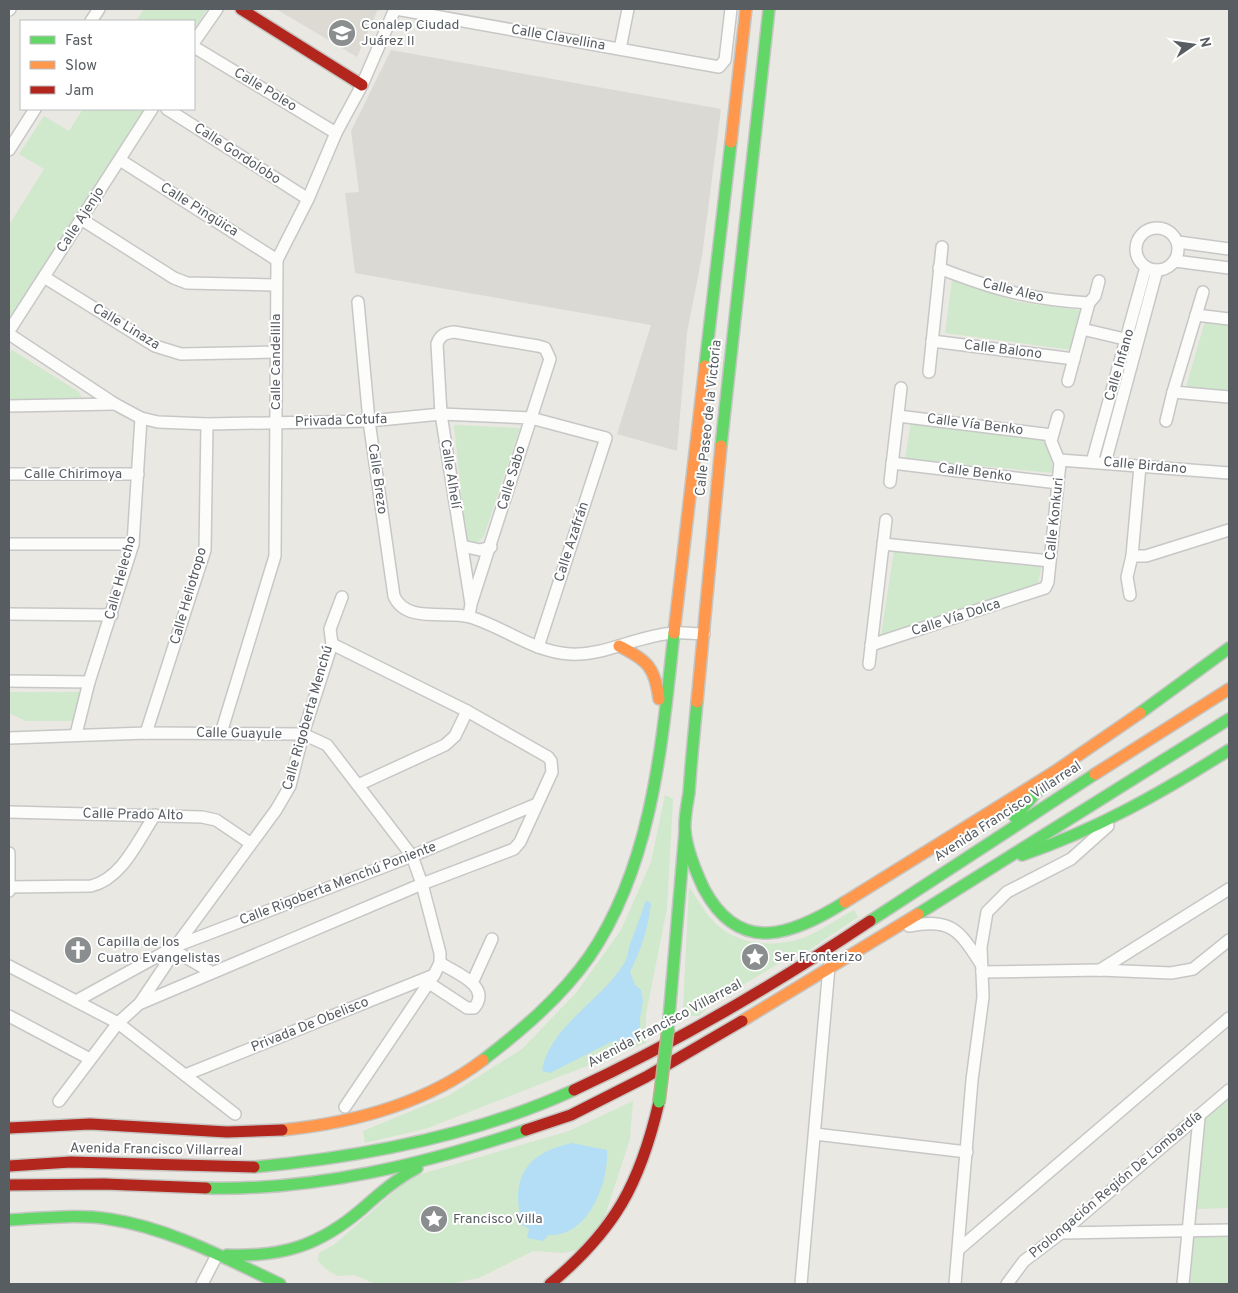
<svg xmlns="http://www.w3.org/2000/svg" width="1238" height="1293" font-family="Overpass,sans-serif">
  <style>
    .industrial { fill: #dbd9d3 }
    .education { fill: #dcdad2 }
    .green { fill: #d0e8cb }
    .water { fill: #b4def6 }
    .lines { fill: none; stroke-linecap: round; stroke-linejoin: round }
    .street-casing { stroke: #c7c7c7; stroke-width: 14 }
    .fast-casing { stroke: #c5c6c4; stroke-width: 14 }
    .slow-casing { stroke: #c5c6c4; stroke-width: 14 }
    .jam-casing { stroke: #c5c6c4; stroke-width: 14 }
    .street { stroke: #fcfcfb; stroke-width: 11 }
    .fast { stroke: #63d668; stroke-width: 11 }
    .slow { stroke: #ff974d; stroke-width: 11 }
    .jam { stroke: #b3261e; stroke-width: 11 }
    .fast-bridge-casing { stroke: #c1af90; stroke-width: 14; stroke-linecap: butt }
    .fast-bridge { stroke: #63d668; stroke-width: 11 }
    .labels { text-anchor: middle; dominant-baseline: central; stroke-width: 4; stroke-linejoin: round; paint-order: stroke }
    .poi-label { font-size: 14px; fill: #585d62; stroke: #fff; text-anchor: start }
    .street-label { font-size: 14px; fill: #585d62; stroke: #fff }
  </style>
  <rect width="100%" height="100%" fill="#eae8e2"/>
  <!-- industrial -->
  <polygon class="industrial" points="391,50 721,109 702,256 687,333 677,451 617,434 651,325 355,273 345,193 359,192 351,131"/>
  <!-- education -->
  <polygon class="education" points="276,9 378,9 357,57"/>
  <!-- green -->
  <g class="green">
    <polygon points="144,9 207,9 194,30 194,21 136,21"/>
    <polygon points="83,109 144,109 9,322 9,225 44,169 19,154 44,116 69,131"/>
    <polygon points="952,280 1018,302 1080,310 1072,350 945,333"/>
    <polygon points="1205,321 1229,324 1229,391 1186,387"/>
    <polygon points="12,350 79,392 82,399 9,399 9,355"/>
    <polygon points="911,422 1047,440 1054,473 905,459"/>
    <polygon points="454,425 520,428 484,536 478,542 472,543 466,538"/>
    <polygon points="894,550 1042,564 1038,584 881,635"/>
    <polygon points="9,692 81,692 73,721 26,721 9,713"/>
    <polygon points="665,795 673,799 667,908 646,1014 646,1043 428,1128 365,1143 363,1131 448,1096 522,1049 576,993 621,930 651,862"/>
    <path d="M689,887C697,898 704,911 713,921C737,947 780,949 810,935C825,928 839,918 854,910L858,917L806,952L786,959L713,1003L699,1016H689L683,1009Z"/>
    <polygon points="1229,1090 1229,1208 1197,1209 1206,1109"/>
    <polygon points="633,1101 630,1139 604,1219 577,1250 563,1253 533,1251 479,1278 449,1284 376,1284 354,1275 338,1276 327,1270 318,1261 319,1253 335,1244 411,1177 569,1131"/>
    <polygon points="1229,1223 1229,1284 1189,1284 1195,1225"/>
  </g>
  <!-- water -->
  <g class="water">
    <path d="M646,900L651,904C648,929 641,949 630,972L635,985L641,990L643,1001L640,1018V1038L635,1041L611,1042L550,1073L542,1071C549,1026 603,1000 625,962C628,957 628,950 630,944C636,929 641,915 646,900Z"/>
    <path d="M571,1143L607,1150C609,1183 588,1238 548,1235L543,1241L527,1238L529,1229L521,1224C520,1215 518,1205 518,1196C519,1163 542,1150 571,1143Z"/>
  </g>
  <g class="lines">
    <defs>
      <g id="street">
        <polyline points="396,9 719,67 725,60 731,9"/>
        <polyline points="9,10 10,9"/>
        <polyline points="91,21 99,9"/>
        <polyline points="194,42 217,9"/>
        <polyline points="194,47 336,133"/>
        <polyline points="620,49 628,9"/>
        <polyline points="167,109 308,199"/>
        <polyline points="9,150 35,109"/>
        <polyline points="120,160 277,260"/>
        <polyline points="81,219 174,278 187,283 275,285"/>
        <circle cx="1157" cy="249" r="21"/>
        <polyline points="1178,242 1229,249"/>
        <polyline points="1175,261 1229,268"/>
        <path d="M939,268C995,290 1029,299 1089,303"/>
        <polyline points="44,277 155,346 181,354 275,352"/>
        <path d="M358,302L369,421L394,596C406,624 447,610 470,617C504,627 533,652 570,654C606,656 638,635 674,633C684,632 694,634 704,634"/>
        <polyline points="1196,315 1229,319"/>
        <polyline points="1082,329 1133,341"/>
        <polyline points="9,331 152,109"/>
        <polyline points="9,334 115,404 141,418 158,422 207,424 369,421 441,414 531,418 606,438 538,647"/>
        <polyline points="932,341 1074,359"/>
        <polyline points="929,372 942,247"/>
        <polyline points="1068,381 1089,303 1095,296 1099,281"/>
        <polyline points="1173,392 1229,397"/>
        <polyline points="9,406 115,404"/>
        <polyline points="898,416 1052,435"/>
        <polyline points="1166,421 1173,392 1203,292"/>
        <polyline points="1060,460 1229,473"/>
        <polyline points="1092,462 1146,267"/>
        <polyline points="892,463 1058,483"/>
        <polyline points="1105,463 1157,270"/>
        <polyline points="9,474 138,474"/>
        <polyline points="890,482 901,388"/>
        <polyline points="9,544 133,544"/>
        <polyline points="883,544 1050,561"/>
        <polyline points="462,546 480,550 491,547"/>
        <polyline points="1132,556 1146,556 1229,530"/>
        <polyline points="1130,595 1127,577 1132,556 1140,466"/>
        <polyline points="9,614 112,615"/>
        <path d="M469,616L471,604L550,359L545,348L538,346L454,332C445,333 440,335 437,344L441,414L471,604"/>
        <polyline points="871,645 1045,588 1048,582 1060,463 1051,441 1058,416"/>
        <polyline points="869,664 886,520"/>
        <polyline points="9,681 89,682"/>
        <polyline points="146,733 205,550 207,424"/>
        <polyline points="221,733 275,556 277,260 308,199 336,133 362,85 395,9"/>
        <polyline points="76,734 89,682 133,544 141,418"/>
        <polyline points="9,738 146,733 303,734 327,745 412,856 422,884 440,953 440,963 434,975 345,1107"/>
        <polyline points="358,785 445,745 455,736 467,711"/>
        <polyline points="9,812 202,817 216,820 250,843"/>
        <polyline points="9,853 9,891"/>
        <path d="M9,887L91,886C122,879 138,840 155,815"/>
        <path d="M909,926C952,918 959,930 981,964"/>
        <polyline points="175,951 211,972"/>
        <polyline points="9,966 118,1023 235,1114"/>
        <polyline points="1100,970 1229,889"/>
        <polyline points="982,972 1100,970 1171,973 1193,969 1229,940"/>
        <path d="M429,983L467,1008H474C492,986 456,973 440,963"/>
        <polyline points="472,983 492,939"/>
        <polyline points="76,1001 176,946 412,856 537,804"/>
        <polyline points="140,1003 175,951 176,946 276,810 290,786 303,734 332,644 330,629 342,597"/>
        <polyline points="9,1016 90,1059"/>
        <polyline points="185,1075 434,975"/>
        <polyline points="59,1101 118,1023 139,1004 422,884 514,849 520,842 552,772 551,761 548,757 467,711 332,644"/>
        <polyline points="815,1134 967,1152"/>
        <polyline points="1061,1233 1229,1230"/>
        <polyline points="959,1249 1229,1018"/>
        <polyline points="202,1284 217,1255"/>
        <polyline points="801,1284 829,967"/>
        <polyline points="955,1284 972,1080 983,997 981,947 987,912 1007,892 1071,859 1108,826"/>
        <polyline points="1007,1284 1024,1261 1061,1233 1229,1090"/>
        <polyline points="1183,1284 1199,1118"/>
      </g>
      <g id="fast">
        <polyline points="705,366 731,142"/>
        <polyline points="721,446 769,9"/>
        <path d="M697,702C694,733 691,763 689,793C687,805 684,819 685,831C687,850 696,872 704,889C740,956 792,935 845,902"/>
        <polyline points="1140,713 1229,648"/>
        <polyline points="1015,817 1054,772"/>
        <path d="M1022,855C1096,830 1163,792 1229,750"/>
        <polyline points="918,914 1229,719"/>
        <polyline points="870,921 1095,774"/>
        <polyline points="668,1029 685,831"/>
        <path d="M483,1060C522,1030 561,997 589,957C653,864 662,742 674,633"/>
        <path d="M254,1167C363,1157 474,1136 574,1090"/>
        <path d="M206,1188C315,1191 424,1164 526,1130"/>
        <path d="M9,1220C42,1218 76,1214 109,1219C169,1228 225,1258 280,1284"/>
        <path d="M227,1255C282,1257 319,1246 362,1209C379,1194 396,1179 417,1168"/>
      </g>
      <g id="slow">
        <polyline points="731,142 746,9"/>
        <polyline points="674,633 705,366"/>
        <path d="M619,646C647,660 655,667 659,699"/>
        <polyline points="697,702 721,446"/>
        <polyline points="1095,774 1229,689"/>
        <polyline points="845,902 1054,772 1140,713"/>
        <polyline points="742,1021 918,914"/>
        <path d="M282,1130C353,1123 425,1104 483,1060"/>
      </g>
      <g id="jam">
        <polyline points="241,9 362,85"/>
        <path d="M574,1090C677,1042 776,984 870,921"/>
        <polyline points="9,1128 90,1124 227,1132 282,1130"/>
        <polyline points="526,1130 571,1115 646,1077 742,1021"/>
        <polyline points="9,1166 71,1162 254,1167"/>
        <polyline points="9,1185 104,1184 206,1188"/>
        <path d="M550,1284C615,1230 640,1184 659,1102"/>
      </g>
    </defs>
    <!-- street casing -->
    <use href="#street" class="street-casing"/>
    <!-- fast casing -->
    <use href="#fast" class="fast-casing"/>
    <!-- slow casing -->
    <use href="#slow" class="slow-casing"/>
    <!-- jam casing -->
    <use href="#jam" class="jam-casing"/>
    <!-- street -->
    <use href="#street" class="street"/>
    <!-- fast -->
    <use href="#fast" class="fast"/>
    <!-- slow -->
    <use href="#slow" class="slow"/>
    <!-- jam -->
    <use href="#jam" class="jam"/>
    <defs>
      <polyline id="fast-bridge" points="659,1102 668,1029"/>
    </defs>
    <!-- fast-bridge casing -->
    <use href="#fast-bridge" class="fast-bridge-casing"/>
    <!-- fast-bridge -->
    <use href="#fast-bridge" class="fast-bridge"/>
  </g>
  <!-- icons -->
  <defs>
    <symbol id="school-disc" viewBox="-11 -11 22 22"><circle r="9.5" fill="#8b8e8f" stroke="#fff"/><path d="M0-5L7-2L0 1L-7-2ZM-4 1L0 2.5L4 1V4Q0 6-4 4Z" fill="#fff"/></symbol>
    <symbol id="church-disc" viewBox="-11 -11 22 22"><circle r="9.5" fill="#8b8e8f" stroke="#fff"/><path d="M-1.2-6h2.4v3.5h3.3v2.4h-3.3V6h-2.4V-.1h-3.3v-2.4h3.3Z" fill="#fff"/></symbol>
    <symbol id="sight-disc" viewBox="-11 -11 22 22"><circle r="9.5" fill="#8b8e8f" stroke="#fff"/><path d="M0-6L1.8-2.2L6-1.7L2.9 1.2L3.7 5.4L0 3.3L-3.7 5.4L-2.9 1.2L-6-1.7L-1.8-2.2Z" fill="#fff"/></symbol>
  </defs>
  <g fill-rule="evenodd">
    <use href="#school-disc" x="326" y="17" width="32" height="32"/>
    <use href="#church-disc" x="62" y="934" width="32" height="32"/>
    <use href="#sight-disc" x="739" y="941" width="32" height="32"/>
    <use href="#sight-disc" x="418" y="1203" width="32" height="32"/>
  </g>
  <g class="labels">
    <!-- poi labels -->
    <g class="poi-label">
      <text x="361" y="25">Conalep Ciudad<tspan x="361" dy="16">Juárez II</tspan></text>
      <text x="97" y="942">Capilla de los<tspan x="97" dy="16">Cuatro Evangelistas</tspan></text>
      <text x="774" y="957">Ser Fronterizo</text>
      <text x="453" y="1219">Francisco Villa</text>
    </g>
    <!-- street labels -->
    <g class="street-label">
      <text transform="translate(558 38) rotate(10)">Calle Clavellina</text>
      <text transform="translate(265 90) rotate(31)">Calle Poleo</text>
      <text transform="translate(237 154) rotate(33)">Calle Gordolobo</text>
      <text transform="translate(199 210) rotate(32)">Calle Pingüica</text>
      <text transform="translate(81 220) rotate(-57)">Calle Ajenjo</text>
      <text transform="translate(1013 291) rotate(14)">Calle Aleo</text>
      <text transform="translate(126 327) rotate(31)">Calle Linaza</text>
      <text transform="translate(1003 350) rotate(7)">Calle Balono</text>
      <text transform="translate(276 362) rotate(-90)">Calle Candelilla</text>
      <text transform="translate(1120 365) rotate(-74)">Calle Infano</text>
      <text transform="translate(709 418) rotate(-84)">Calle Paseo de la Victoria</text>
      <text transform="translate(341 421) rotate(-2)">Privada Cotufa</text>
      <text transform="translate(975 425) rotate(7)">Calle Vía Benko</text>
      <text transform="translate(1145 466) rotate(5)">Calle Birdano</text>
      <text transform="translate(975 473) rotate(7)">Calle Benko</text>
      <text x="73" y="474">Calle Chirimoya</text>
      <text transform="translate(450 474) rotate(81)">Calle Alhelí</text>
      <text transform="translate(512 478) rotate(-73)">Calle Sabo</text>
      <text transform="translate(377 479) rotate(82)">Calle Brezo</text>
      <text transform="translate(1055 519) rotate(-84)">Calle Konkuri</text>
      <text transform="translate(572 542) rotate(-72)">Calle Azafrán</text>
      <text transform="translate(121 578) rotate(-75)">Calle Helecho</text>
      <text transform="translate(189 596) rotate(-74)">Calle Heliotropo</text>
      <text transform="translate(956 618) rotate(-18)">Calle Vía Dolca</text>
      <text transform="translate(308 718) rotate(-74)">Calle Rigoberta Menchú</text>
      <text transform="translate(239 734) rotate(1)">Calle Guayule</text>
      <text transform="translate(1008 812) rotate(-33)">Avenida Francisco Villarreal</text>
      <text transform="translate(133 815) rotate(1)">Calle Prado Alto</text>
      <text transform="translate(338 884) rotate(-21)">Calle Rigoberta Menchú Poniente</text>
      <text transform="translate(665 1024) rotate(-28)">Avenida Francisco Villarreal</text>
      <text transform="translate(310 1025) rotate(-22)">Privada De Obelisco</text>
      <text transform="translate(156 1150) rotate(1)">Avenida Francisco Villarreal</text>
      <text transform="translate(1116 1185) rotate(-40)">Prolongación Región De Lombardía</text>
    </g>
  </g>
  <!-- border -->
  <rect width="1238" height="1293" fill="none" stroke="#585d62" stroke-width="20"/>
  <!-- legend -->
  <rect x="20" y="20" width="175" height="90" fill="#ffffff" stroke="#bcbec0"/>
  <rect x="30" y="36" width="25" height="8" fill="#63d668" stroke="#bcbec0"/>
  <text x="65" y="45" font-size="15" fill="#585d62">Fast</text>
  <rect x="30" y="61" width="25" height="8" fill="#ff974d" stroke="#bcbec0"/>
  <text x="65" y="70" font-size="15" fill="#585d62">Slow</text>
  <rect x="30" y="86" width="25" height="8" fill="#b3261e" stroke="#bcbec0"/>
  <text x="65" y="95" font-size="15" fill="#585d62">Jam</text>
  <!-- north arrow -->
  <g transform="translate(1193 45) rotate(77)" stroke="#ffffff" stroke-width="4" paint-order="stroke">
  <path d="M0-4L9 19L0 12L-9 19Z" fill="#585d62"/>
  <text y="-8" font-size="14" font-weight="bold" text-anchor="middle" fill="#585d62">N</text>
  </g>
</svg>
